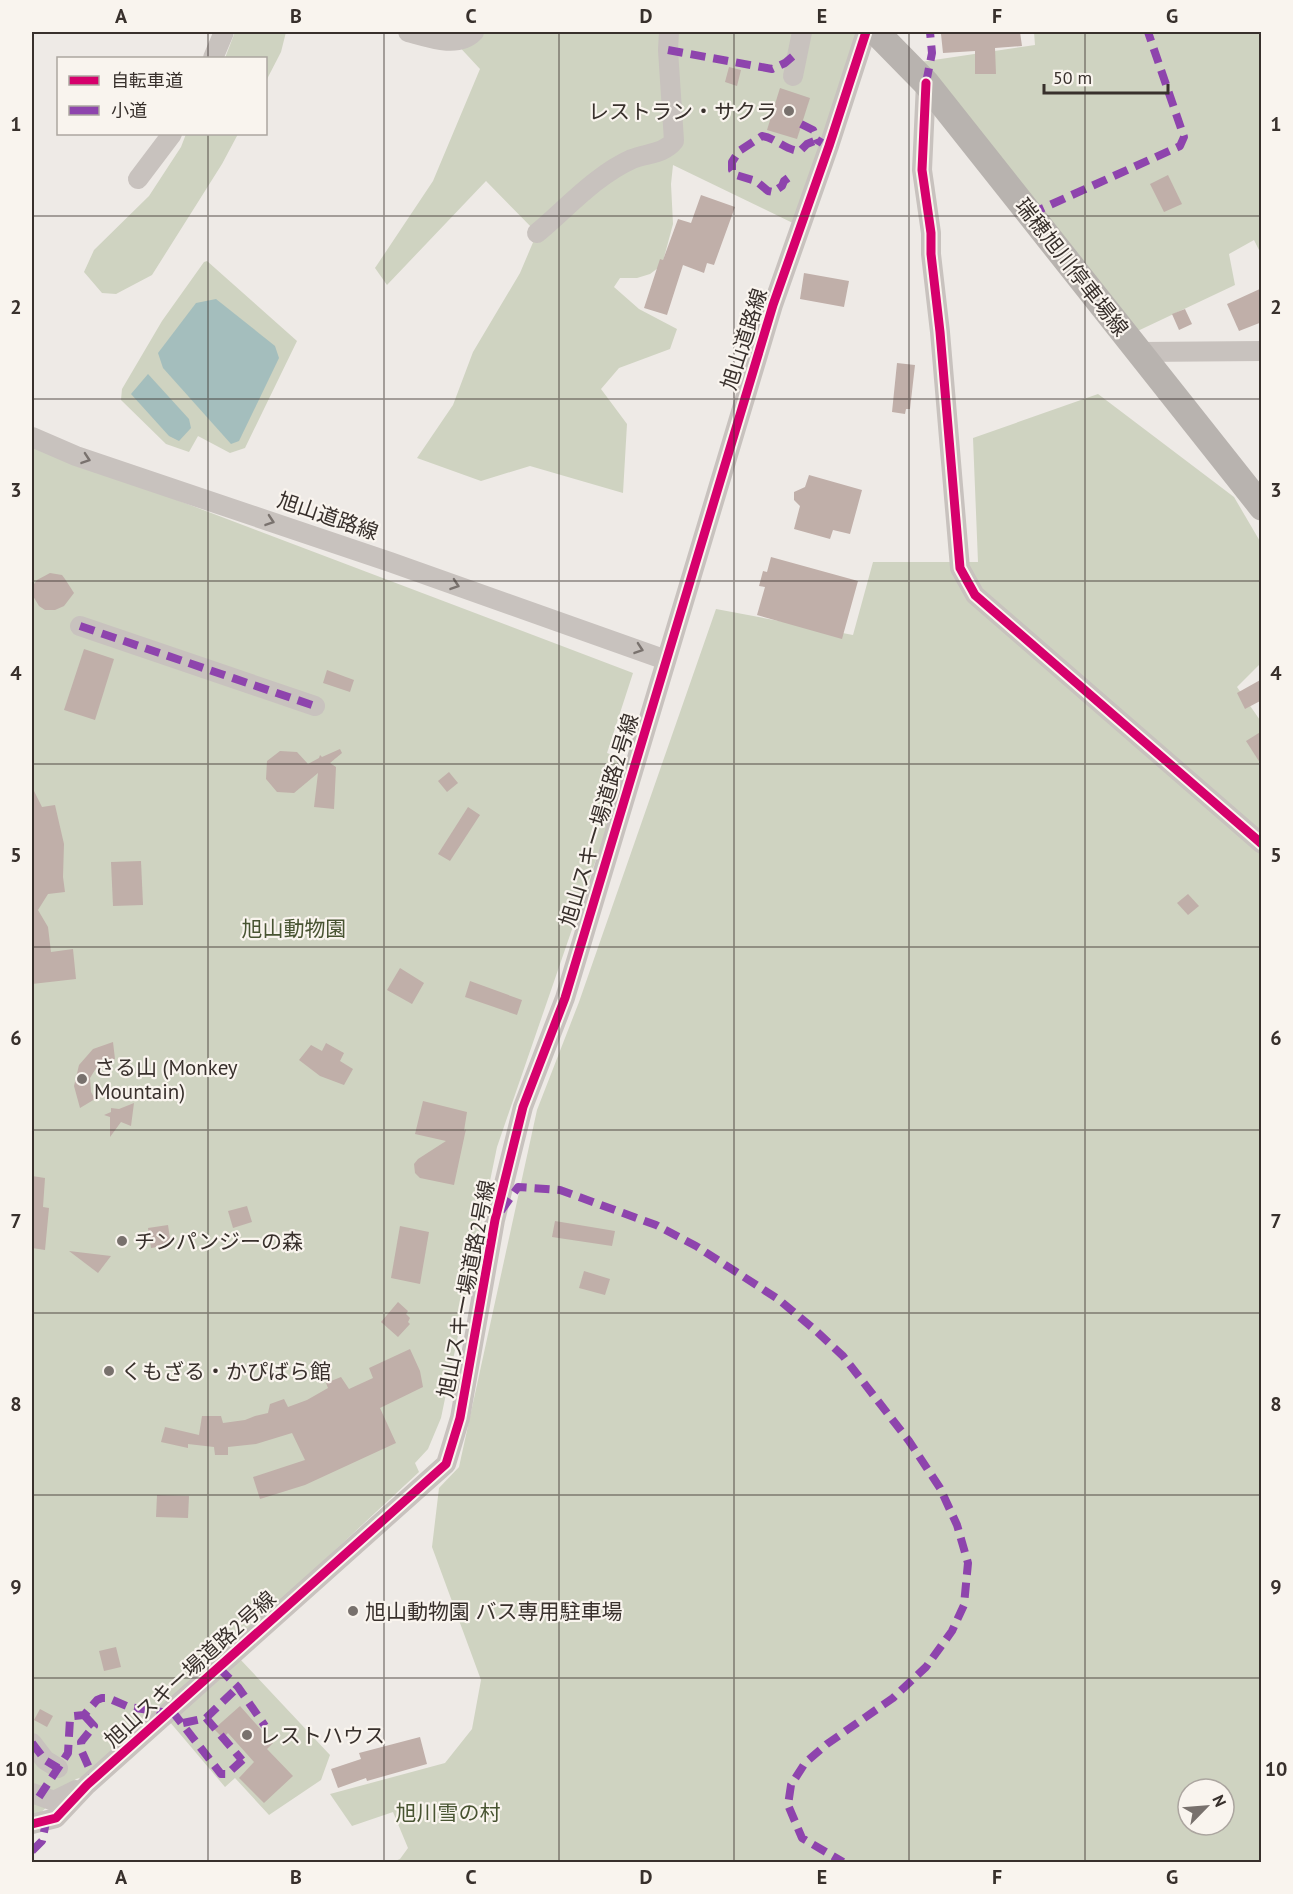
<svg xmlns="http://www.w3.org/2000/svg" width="1293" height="1894" font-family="'PT Sans','Noto Sans JP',sans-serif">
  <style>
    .green { fill: #cfd3c1; fill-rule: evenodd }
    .water { fill: #a4bebd }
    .building { fill: #c0afa9 }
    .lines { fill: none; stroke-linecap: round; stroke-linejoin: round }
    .street { stroke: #c8c2be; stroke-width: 20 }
    .secondary { stroke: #b8b3af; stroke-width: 27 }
    .quiet { stroke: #8e44ad; stroke-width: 8; stroke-dasharray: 15 8; stroke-linecap: butt }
    .cycleway-casing { stroke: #f9f4ee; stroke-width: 13 }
    .cycleway { stroke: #d6006c; stroke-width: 9 }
    .oneway { stroke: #79726e }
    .grid { fill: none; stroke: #38302c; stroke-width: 1.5; stroke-opacity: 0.55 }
    .poi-dot { fill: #78716d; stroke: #f9f4ee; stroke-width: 2 }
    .labels { text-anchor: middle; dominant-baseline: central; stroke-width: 4.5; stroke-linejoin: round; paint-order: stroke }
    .poi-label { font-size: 21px; fill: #38302c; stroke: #f9f4ee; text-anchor: start }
    .street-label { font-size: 21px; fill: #38302c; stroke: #f9f4ee }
    .park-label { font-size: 21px; fill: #485432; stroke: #f9f4ee }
    .neatline { fill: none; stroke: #38302c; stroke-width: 2 }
    .grid-label { font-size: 20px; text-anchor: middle; font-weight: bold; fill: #38302c }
  </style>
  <rect width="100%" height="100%" fill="#eeeae6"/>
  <!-- green -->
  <g class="green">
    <polygon points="235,32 286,32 281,52 266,81 266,58 225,58"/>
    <polygon points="474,32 866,32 801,227 673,165 671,184 673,224 662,265 650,274 637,278 620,278 614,287 639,309 677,329 670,349 619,368 601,389 627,424 623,493 530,466 481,481 417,458 453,405 473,352 520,273 537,233 486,181 387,285 375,268 433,181 480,69 454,41"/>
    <polygon points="1034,32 1261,32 1261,254 1254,240 1229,254 1235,285 1127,336 907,64 1035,45"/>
    <polygon points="186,134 238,134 222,164 152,275 116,294 102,293 84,272 94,250 149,196 181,147"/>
    <polygon points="207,261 297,341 245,448 230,453 198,436 189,452 166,444 121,400 122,389 162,321 204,262"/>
    <path d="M1098,394L1234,497L1261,543V663L1237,687L1262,723L1261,1862H393L400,1859L408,1848L393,1812L352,1826L330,1794L445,1763L472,1729L481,1680L432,1547L439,1488L459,1467L537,1110L579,1002L716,609L853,635L873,562H978L973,438ZM1188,1789H1224V1825H1188Z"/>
    <polygon points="32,445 633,673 607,753 630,761 497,1147 441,1418 428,1449 415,1463 419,1472 170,1704 83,1777 76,1779 32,1821"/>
    <polygon points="239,1658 330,1755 321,1780 269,1815 235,1778 225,1787 169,1721"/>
  </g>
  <!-- water -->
  <g class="water">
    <polygon points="216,299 275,346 279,358 239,441 231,444 163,368 158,353 196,303"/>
    <polygon points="148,374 189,419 191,428 179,441 169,436 131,394"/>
  </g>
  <!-- building -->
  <g class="building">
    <polygon points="979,32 1020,32 1022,46 995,48 996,74 975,74 975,51 943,53 941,34"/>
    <polygon points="729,67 741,70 737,86 725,82"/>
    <polygon points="780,88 810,98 797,139 767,130"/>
    <polygon points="1168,175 1182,204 1164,212 1150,184"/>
    <polygon points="701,195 735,207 714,265 707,263 704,273 683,265 667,315 644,308 660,259 663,260 678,219 691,223"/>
    <polygon points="804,273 849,281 844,307 800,299"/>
    <polygon points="1262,288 1262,322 1239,331 1227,304"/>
    <polygon points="1185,309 1192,324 1179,330 1172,314"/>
    <polygon points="897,363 915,365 910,409 906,409 905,414 892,412"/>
    <polygon points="809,475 862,490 850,534 833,530 830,539 794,529 800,506 794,500 794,492 805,487"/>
    <polygon points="771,557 858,581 842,639 757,615 765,587 759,586 763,571 767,572"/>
    <polygon points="50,573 62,575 65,579 74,593 64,606 55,610 45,610 39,606 33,596 34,584 37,580"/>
    <polygon points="84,649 114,659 95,720 64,710"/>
    <polygon points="327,670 354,680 350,692 323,683"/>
    <polygon points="1262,679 1262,700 1245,709 1237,693"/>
    <polygon points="1262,731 1262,766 1246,741"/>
    <polygon points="340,749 342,753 330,763 336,767 334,809 314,807 318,773 294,793 277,792 266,779 267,761 280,751 297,752 308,764 319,758 320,755 322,757"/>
    <polygon points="449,772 458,783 447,792 438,781"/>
    <polygon points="32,787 42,807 55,805 64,844 63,877 65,892 48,894 38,910 48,927 51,952 73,949 76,979 32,984"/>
    <polygon points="468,807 480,815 450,861 438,854"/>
    <polygon points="141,861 143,905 113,906 111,862"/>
    <polygon points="1188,894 1199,906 1188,915 1177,903"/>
    <polygon points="400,968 424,983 412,1004 387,990"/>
    <polygon points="470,981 522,1000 517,1015 465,997"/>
    <polygon points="113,1042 115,1059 105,1060 98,1065 90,1078 91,1092 95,1099 80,1108 74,1086 79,1065 93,1049"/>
    <polygon points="326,1043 344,1053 340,1061 353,1069 344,1085 320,1076 299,1060 311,1045 322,1051"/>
    <polygon points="423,1101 467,1112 464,1131 466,1129 454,1185 420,1178 415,1173 414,1164 418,1159 446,1141 415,1134"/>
    <polygon points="134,1103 131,1126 121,1122 110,1137 110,1117 104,1115 111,1112 111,1108 119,1109"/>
    <polygon points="32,1176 45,1178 43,1207 49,1208 45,1250 32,1248"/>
    <polygon points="247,1206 252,1222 233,1228 228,1211"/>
    <polygon points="555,1221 615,1231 612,1246 552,1237"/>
    <polygon points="168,1225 171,1245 151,1248 148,1228"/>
    <polygon points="400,1226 429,1232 420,1284 391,1278"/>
    <polygon points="69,1251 111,1256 98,1273"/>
    <polygon points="584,1271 610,1279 605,1295 579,1288"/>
    <polygon points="398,1302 408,1311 406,1314 410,1318 408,1322 410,1324 398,1337 381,1322"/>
    <polygon points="410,1349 420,1371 423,1387 380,1408 396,1443 305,1485 260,1499 253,1477 305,1460 292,1433 256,1444 228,1447 228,1455 215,1455 214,1447 188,1444 188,1448 161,1442 165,1427 199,1435 202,1416 221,1416 223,1423 245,1420 255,1416 268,1413 270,1404 284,1399 288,1407 307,1400 328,1388 326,1383 341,1377 349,1389 373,1378 369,1368"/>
    <polygon points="157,1495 189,1496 188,1518 156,1517"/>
    <polygon points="116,1647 121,1667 104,1671 99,1651"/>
    <polygon points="240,1706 273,1743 267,1749 293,1776 264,1803 239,1778 254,1762 228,1733 223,1738 214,1729"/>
    <polygon points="40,1709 53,1716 47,1727 34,1720"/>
    <polygon points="420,1737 427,1764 367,1781 366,1778 338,1788 331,1769 361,1759 359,1753"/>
  </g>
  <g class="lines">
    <!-- street -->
    <g class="street">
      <path d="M408,32C427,37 458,49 474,32"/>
      <polyline points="213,58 224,32"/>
      <polyline points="793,76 802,32"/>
      <polyline points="926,83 922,170 931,233 931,254 940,332 960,568 975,595 1262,844"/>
      <polyline points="138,179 172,134"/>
      <path d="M537,233C567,208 596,175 632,159C647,153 664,154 674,141L668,50L669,32"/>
      <polyline points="1140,352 1262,351"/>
      <polyline points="32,437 76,456 390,562 666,660"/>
      <polyline points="80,626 315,706"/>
      <polyline points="32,1743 45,1760 58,1768"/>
      <polyline points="32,1793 54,1801 76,1790"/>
      <polyline points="32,1824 56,1818 87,1785 446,1464 460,1418 495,1220 523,1107 565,998 773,305 829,146 866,32"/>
    </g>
    <!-- secondary -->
    <polyline class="secondary" points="876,32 926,83 1262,507"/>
    <!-- quiet -->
    <g class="quiet">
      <polyline points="668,50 772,69 785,63 798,52"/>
      <polyline points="926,83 932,53 930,32"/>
      <polyline points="801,124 813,130 817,140 822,143"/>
      <path d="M788,178L784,181L782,186L773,192L768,191L756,181L736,175L732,170V162L739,151L762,136C776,138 785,150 800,151L807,144L817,140"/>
      <polyline points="1030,214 1180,146 1184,137 1148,32"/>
      <polyline points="80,626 315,706"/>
      <polyline points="501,1211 518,1187 560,1190 656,1225 696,1246 778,1299 814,1329 843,1356 909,1441 940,1488 957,1525 968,1563 964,1605 952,1631 926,1667 893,1698 827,1744 805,1763 791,1785 788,1805 802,1838 843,1862"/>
      <polyline points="219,1668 238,1687 265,1726"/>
      <polyline points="172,1711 221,1774 227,1774 248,1755"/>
      <polyline points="84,1715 94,1726 81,1742 82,1752 94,1779"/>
      <polyline points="206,1718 238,1687"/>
      <polyline points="183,1723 206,1718 242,1760"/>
      <polyline points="32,1743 45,1760 58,1768"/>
      <polyline points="39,1797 68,1753 70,1719 74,1716 84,1715 97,1700 102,1698 108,1698 129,1707 169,1713"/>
      <polyline points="32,1851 42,1841 47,1818"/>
    </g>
    <defs>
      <g id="cycleway">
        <polyline points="926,83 922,170 931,233 931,254 940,332 960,568 975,595 1262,844"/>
        <polyline points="32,1824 56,1818 87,1785 446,1464 460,1418 495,1220 523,1107 565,998 773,305 829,146 866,32"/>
      </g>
    </defs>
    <!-- cycleway casing -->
    <use href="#cycleway" class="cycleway-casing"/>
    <!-- cycleway -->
    <use href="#cycleway" class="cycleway"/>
  </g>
  <!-- one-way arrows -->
  <defs><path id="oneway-chevron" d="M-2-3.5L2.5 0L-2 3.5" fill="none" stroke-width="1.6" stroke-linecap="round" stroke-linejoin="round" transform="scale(1.5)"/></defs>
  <g class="oneway">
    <use href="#oneway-chevron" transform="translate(86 459) rotate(19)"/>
    <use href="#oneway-chevron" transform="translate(270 521) rotate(19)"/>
    <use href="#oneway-chevron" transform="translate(455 585) rotate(19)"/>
    <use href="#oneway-chevron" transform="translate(639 649) rotate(19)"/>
  </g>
  <!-- grid -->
  <path class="grid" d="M208,32V58M384,32V1862M559,32V1862M734,32V1862M909,32V1862M1085,32V1862M208,134V1862M32,216H1262M32,399H1262M32,581H1262M32,764H1262M32,947H1262M32,1130H1262M32,1313H1262M32,1495H1262M32,1678H1262"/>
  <!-- markers -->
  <g class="poi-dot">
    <circle cx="789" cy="111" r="6"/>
    <circle cx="82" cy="1079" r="6"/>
    <circle cx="122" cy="1241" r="6"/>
    <circle cx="109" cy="1371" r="6"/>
    <circle cx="353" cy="1611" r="6"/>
    <circle cx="247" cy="1735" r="6"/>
  </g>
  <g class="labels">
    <!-- poi labels -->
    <g class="poi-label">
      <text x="777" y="111" text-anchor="end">レストラン・サクラ</text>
      <text x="94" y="1067">さる山 (Monkey<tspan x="94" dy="24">Mountain)</tspan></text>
      <text x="134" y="1241">チンパンジーの森</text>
      <text x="121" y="1371">くもざる・かぴばら館</text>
      <text x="365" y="1611">旭山動物園 バス専用駐車場</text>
      <text x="259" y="1735">レストハウス</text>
    </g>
    <!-- street labels -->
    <g class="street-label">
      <text transform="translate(1072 267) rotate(52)">瑞穂旭川停車場線</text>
      <text transform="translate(744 339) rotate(-72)">旭山道路線</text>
      <text transform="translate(328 516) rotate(19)">旭山道路線</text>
      <text transform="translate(599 820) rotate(-73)">旭山スキー場道路2号線</text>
      <text transform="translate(466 1289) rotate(-79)">旭山スキー場道路2号線</text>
      <text transform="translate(190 1669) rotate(-42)">旭山スキー場道路2号線</text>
    </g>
    <!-- park labels -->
    <g class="park-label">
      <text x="294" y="928">旭山動物園</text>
      <text x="448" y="1812">旭川雪の村</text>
    </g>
  </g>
  <!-- border -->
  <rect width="1293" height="1894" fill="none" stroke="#f9f4ee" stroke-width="66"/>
  <!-- legend -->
  <rect x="57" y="57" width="210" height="78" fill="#f9f4ee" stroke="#aca6a0" stroke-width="1.5"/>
  <rect x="69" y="76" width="30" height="9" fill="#d6006c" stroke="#aca6a0" stroke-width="1.5"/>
  <text x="111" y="87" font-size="18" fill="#38302c">自転車道</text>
  <rect x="69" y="106" width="30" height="9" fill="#8e44ad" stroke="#aca6a0" stroke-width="1.5"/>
  <text x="111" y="117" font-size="18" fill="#38302c">小道</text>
  <!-- north arrow -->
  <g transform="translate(1206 1807) rotate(65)"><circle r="28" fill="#f9f4ee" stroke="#aca6a0" stroke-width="1.5"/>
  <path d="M0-4.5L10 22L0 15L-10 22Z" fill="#78716d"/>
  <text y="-9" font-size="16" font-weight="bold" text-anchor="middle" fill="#38302c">N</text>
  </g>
  <!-- scale -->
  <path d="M1044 84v9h124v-9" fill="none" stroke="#38302c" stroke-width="3"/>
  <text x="1053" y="84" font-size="18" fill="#38302c" stroke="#f9f4ee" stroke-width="4.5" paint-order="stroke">50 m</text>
  <rect x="33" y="33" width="1227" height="1828" class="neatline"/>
  <g class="grid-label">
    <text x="121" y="23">A</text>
    <text x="296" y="23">B</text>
    <text x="471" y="23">C</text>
    <text x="646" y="23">D</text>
    <text x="822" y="23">E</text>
    <text x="997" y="23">F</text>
    <text x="1172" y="23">G</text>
    <text x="16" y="131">1</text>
    <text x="1276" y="131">1</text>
    <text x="16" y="314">2</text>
    <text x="1276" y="314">2</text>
    <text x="16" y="497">3</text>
    <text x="1276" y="497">3</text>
    <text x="16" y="680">4</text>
    <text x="1276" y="680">4</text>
    <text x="16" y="862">5</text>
    <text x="1276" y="862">5</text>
    <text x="16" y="1045">6</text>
    <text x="1276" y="1045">6</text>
    <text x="16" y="1228">7</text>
    <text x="1276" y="1228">7</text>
    <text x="16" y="1411">8</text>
    <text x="1276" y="1411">8</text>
    <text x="16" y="1594">9</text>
    <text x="1276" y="1594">9</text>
    <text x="16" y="1776">10</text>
    <text x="1276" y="1776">10</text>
    <text x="121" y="1884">A</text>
    <text x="296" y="1884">B</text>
    <text x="471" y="1884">C</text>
    <text x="646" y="1884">D</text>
    <text x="822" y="1884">E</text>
    <text x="997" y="1884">F</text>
    <text x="1172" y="1884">G</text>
  </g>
</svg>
